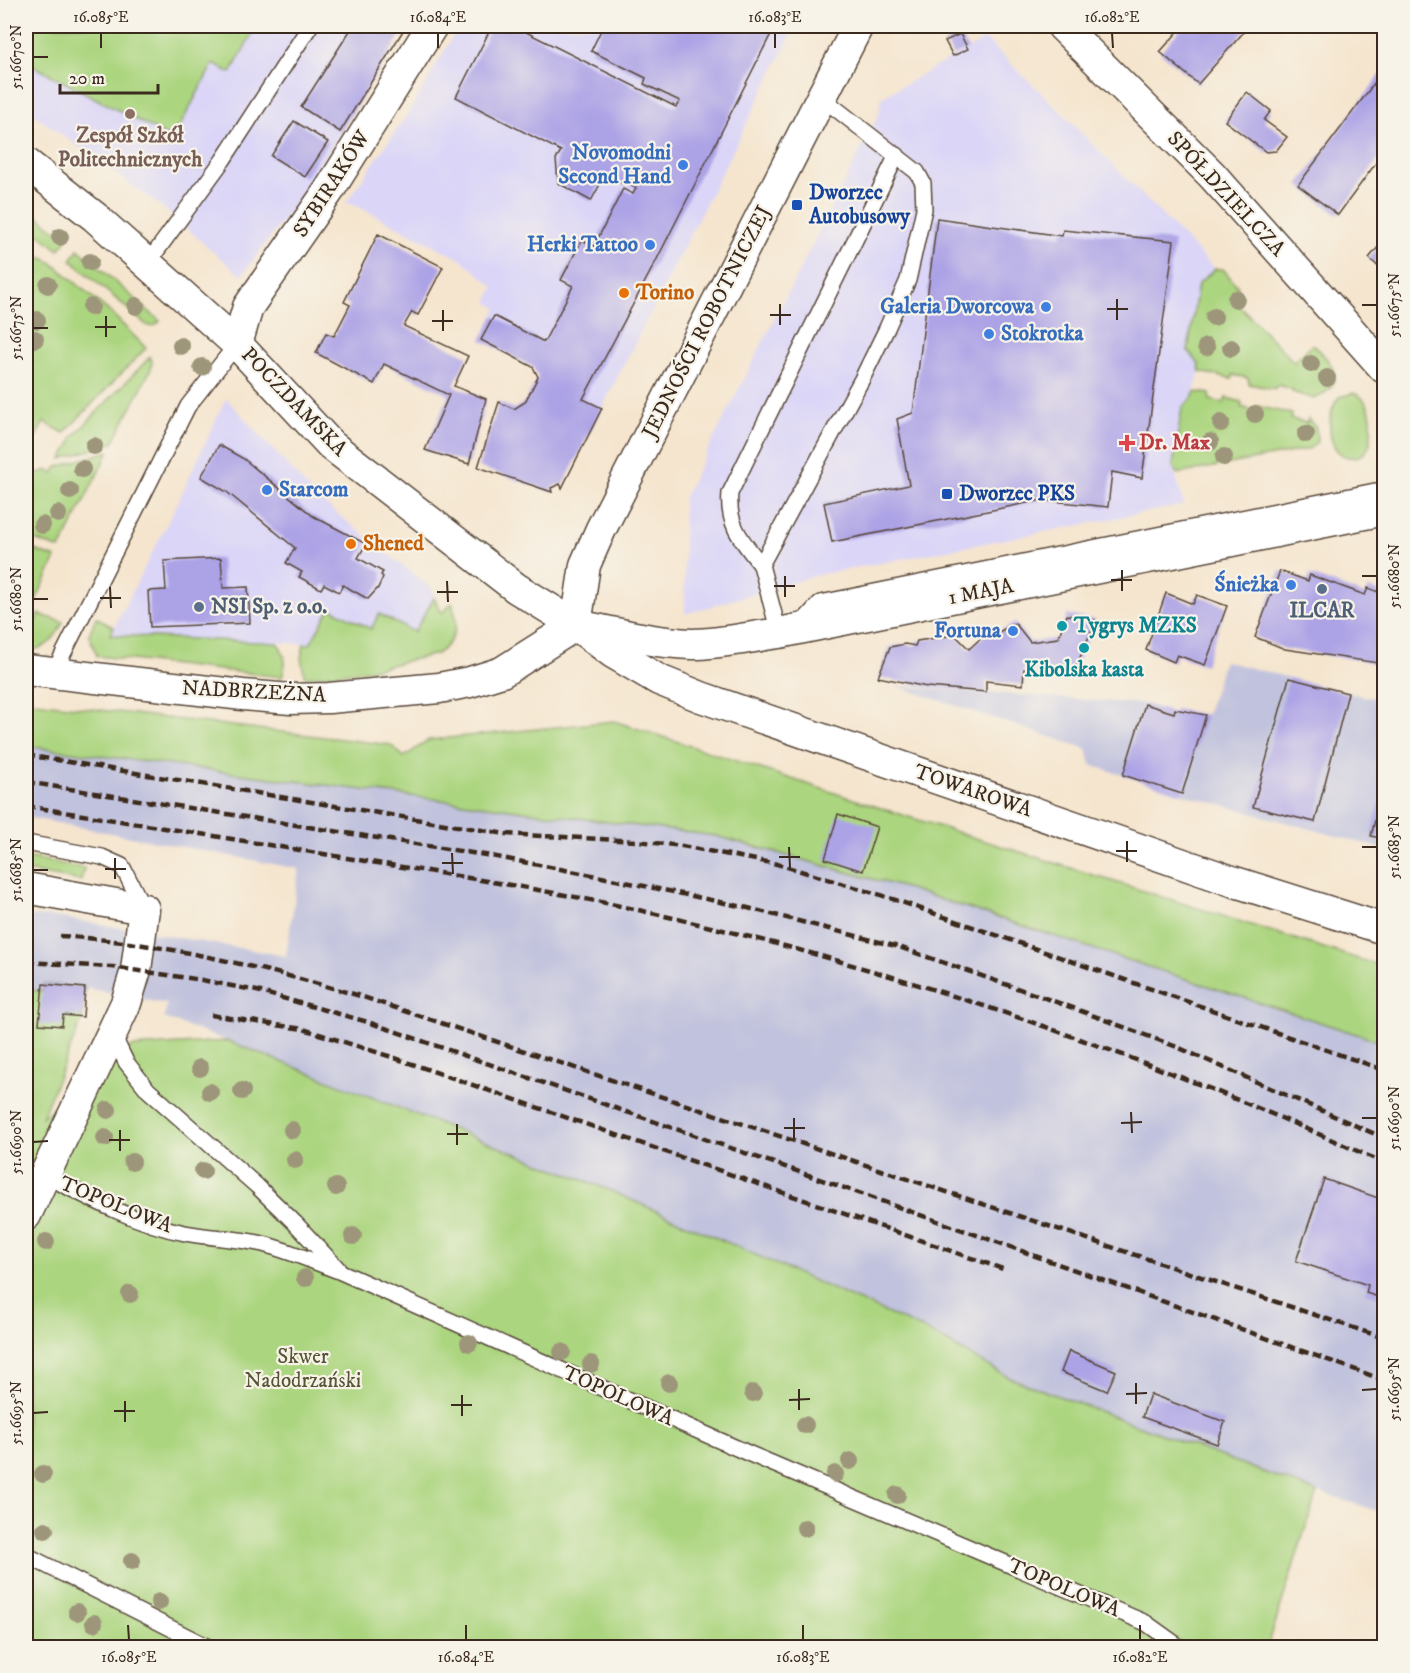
<svg xmlns="http://www.w3.org/2000/svg" width="1410" height="1673" font-family="'IM FELL DW Pica',serif">
  <style>
    .built { fill: #dbd6f7 }
    .industrial { fill: #c1c2dd }
    .green { fill: #acd57f; stroke: #74804e; stroke-width: 1.5 }
    .building { fill: #aca2e6 }
    .lines { fill: none; stroke-linecap: round; stroke-linejoin: round }
    .lane-casing { stroke: #574638; stroke-width: 18 }
    .street-casing { stroke: #574638; stroke-width: 33 }
    .lane { stroke: #fff; stroke-width: 15 }
    .street { stroke: #fff; stroke-width: 30 }
    .rail { stroke: #3b2a1e; stroke-width: 4.5; stroke-dasharray: 9 4.5; stroke-linecap: butt }
    .tree { fill: #9e967a }
    .ticks { fill: none; stroke: #3b2a1e; stroke-width: 2 }
    .education-dot { fill: #8d6e63; stroke: #f7f3e8; stroke-width: 2 }
    .shop-dot { fill: #3f7fe0; stroke: #f7f3e8; stroke-width: 2 }
    .transit-dot { fill: #1a4fb4; stroke: #f7f3e8; stroke-width: 2 }
    .food-dot { fill: #e8710a; stroke: #f7f3e8; stroke-width: 2 }
    .health-dot { fill: #e0444e; stroke: #f7f3e8; stroke-width: 2 }
    .service-dot { fill: #5c6f8a; stroke: #f7f3e8; stroke-width: 2 }
    .culture-dot { fill: #0f9aa8; stroke: #f7f3e8; stroke-width: 2 }
    .labels { text-anchor: middle; dominant-baseline: central; stroke-width: 4.5; stroke-linejoin: round; paint-order: stroke }
    .education-label { font-size: 21px; font-weight: bold; fill: #785e54; stroke: #f7f3e8 }
    .shop-label { font-size: 21px; font-weight: bold; fill: #366cbe; stroke: #f7f3e8; text-anchor: end }
    .street-label { font-size: 21px; fill: #3b2a1e; stroke: #f7f3e8 }
    .transit-label { font-size: 21px; font-weight: bold; fill: #164399; stroke: #f7f3e8; text-anchor: start }
    .food-label { font-size: 21px; font-weight: bold; fill: #c56008; stroke: #f7f3e8; text-anchor: start }
    .health-label { font-size: 21px; font-weight: bold; fill: #be3a42; stroke: #f7f3e8; text-anchor: start }
    .service-label { font-size: 21px; font-weight: bold; fill: #4e5e75; stroke: #f7f3e8; text-anchor: start }
    .culture-label { font-size: 21px; font-weight: bold; fill: #0d838f; stroke: #f7f3e8; text-anchor: start }
    .park-label { font-size: 21px; fill: #575536; stroke: #f7f3e8 }
    .neatline { fill: none; stroke: #3b2a1e; stroke-width: 2 }
    .ticks-label { font-size: 15px; text-anchor: middle; fill: #3b2a1e }
  </style>
  <rect width="100%" height="100%" fill="#f7f3e8"/>
  <filter id="ink" filterUnits="userSpaceOnUse"><feTurbulence type="fractalNoise" baseFrequency=".0167" numOctaves="2"/><feDisplacementMap in="SourceGraphic" scale="12" xChannelSelector="R" yChannelSelector="G"/><feConvolveMatrix kernelMatrix="1 2 1 2 8 2 1 2 1" color-interpolation-filters="sRGB"/></filter>
  <filter id="wash" filterUnits="userSpaceOnUse"><feTurbulence type="fractalNoise" baseFrequency=".008" numOctaves="4" result="noise"/><feDisplacementMap in="SourceGraphic" scale="24" xChannelSelector="R" yChannelSelector="G"/><feGaussianBlur stdDeviation="1.35" result="paint"/><feColorMatrix in="noise" values="0 0 0 0 0 0 0 0 0 0 0 0 0 0 0 0 0 1.4 0 .05"/><feComposite in="paint" operator="in"/></filter>
  <g filter="url(#wash)">
    <rect width="100%" height="100%" fill="#f5e5ce"/>
    <!-- built -->
    <g class="built">
      <polygon points="26,26 406,26 302,195 241,276 162,207 26,109"/>
      <polygon points="459,26 796,26 602,408 538,377 533,367 481,340 497,308 487,302 494,287 462,260 351,203 345,204 409,112"/>
      <polygon points="985,39 1063,114 1215,269 1198,284 1188,351 1199,364 1200,372 1192,398 1182,408 1173,466 1184,505 818,575 685,614 683,499 879,114 881,98"/>
      <polygon points="226,398 315,496 432,589 434,598 414,633 379,614 371,629 323,619 310,644 110,635 174,510"/>
    </g>
    <!-- industrial -->
    <g class="industrial">
      <polygon points="1224,661 1348,693 1384,700 1384,849 1182,794 1091,765 1087,749 896,686 1145,704 1174,713 1175,709 1206,715"/>
      <polygon points="26,746 716,836 908,889 1384,1043 1384,1513 1317,1492 1010,1378 927,1331 609,1190 228,1041 164,1018 167,1004 85,988 43,984 42,991 26,990 26,916 56,917 286,956 299,869 26,817"/>
    </g>
    <!-- green -->
    <g class="green">
      <polygon points="26,26 256,26 231,73 213,64 173,139 26,62"/>
      <polygon points="26,207 67,239 59,250 26,224"/>
      <path d="M78,249L160,321C156,326 151,328 145,324L71,260Z"/>
      <polygon points="26,257 43,258 51,262 111,313 146,348 64,433 44,422 26,454 26,317 35,299 26,294"/>
      <path d="M1215,269H1223L1238,287L1234,292V300L1294,362L1313,344C1325,356 1346,375 1327,391C1324,394 1319,397 1315,398C1308,398 1299,394 1292,392V389L1277,385L1275,389L1249,384L1248,378L1233,375L1232,379L1200,372L1199,364L1188,351L1198,284Z"/>
      <polygon points="150,357 152,361 151,369 113,443 62,459 72,441 72,438"/>
      <polygon points="1195,392 1210,394 1210,400 1224,403 1226,398 1242,402 1241,407 1255,411 1257,406 1292,414 1291,419 1307,423 1308,419 1316,428 1317,442 1309,449 1177,474 1173,466 1182,408 1192,398"/>
      <path d="M1354,393C1365,398 1370,407 1371,419C1372,433 1373,456 1354,457C1349,458 1345,457 1341,454C1325,442 1328,411 1339,397Z"/>
      <polygon points="109,451 60,549 26,537 26,477 47,470 53,473 57,467"/>
      <polygon points="26,547 56,558 26,621"/>
      <path d="M434,598L442,613L452,603C460,625 456,640 437,654L369,670L305,677L301,658L304,644H310L330,608L371,629L379,614L414,632Z"/>
      <path d="M38,614L63,622C55,639 46,651 26,650V642Z"/>
      <path d="M96,617L114,627L110,635L277,643C286,653 287,664 282,677L97,656L89,635Z"/>
      <polygon points="26,701 391,745 404,757 429,740 614,721 887,810 1384,967 1384,1043 909,889 716,836 26,746"/>
      <polygon points="26,857 84,868 81,881 26,871"/>
      <polygon points="43,984 85,988 83,1017 42,1117 132,1047 228,1041 609,1190 927,1331 1010,1378 1317,1492 1268,1646 26,1648 26,990 42,991"/>
    </g>
    <g id="blocks">
      <!-- building -->
      <g class="building">
        <polygon points="353,26 406,26 340,132 301,107"/>
        <polygon points="492,26 514,26 676,107 680,101 644,84 646,78 591,51 603,26 775,26 656,261 583,399 602,408 562,488 560,484 551,488 552,492 478,467 499,402 514,409 525,402 538,377 533,367 481,340 494,316 544,342 573,286 561,280 582,240 594,246 623,189 633,194 636,188 624,182 623,184 605,175 591,201 558,183 556,159 561,151 456,97"/>
        <polygon points="1183,26 1249,26 1198,84 1160,52"/>
        <polygon points="960,34 968,49 953,56 945,41"/>
        <polygon points="1384,70 1384,152 1338,215 1298,185"/>
        <polygon points="1247,92 1271,111 1264,120 1287,137 1276,151 1266,152 1225,121"/>
        <polygon points="294,121 328,142 305,177 271,156"/>
        <polygon points="937,218 1062,236 1063,230 1174,241 1142,478 1112,472 1108,507 1042,500 832,542 824,503 909,485 897,419 913,413"/>
        <polygon points="378,234 443,267 418,315 412,312 404,326 468,356 454,386 486,399 469,464 425,450 449,395 384,364 374,384 316,353 326,333 334,336 350,305 344,302"/>
        <polygon points="1384,240 1384,272 1369,258"/>
        <polygon points="219,445 244,459 313,516 366,544 358,558 383,572 381,575 383,577 378,588 368,599 343,585 339,592 324,584 321,589 299,577 302,572 286,563 295,548 227,492 201,477"/>
        <polygon points="221,558 223,588 248,587 250,623 150,627 148,591 166,590 164,561"/>
        <polygon points="1280,571 1308,581 1310,575 1365,595 1368,588 1384,594 1384,664 1285,649 1255,637"/>
        <polygon points="1166,593 1193,604 1197,595 1227,606 1205,665 1177,655 1174,662 1146,650"/>
        <polygon points="1067,615 1096,620 1073,674 1024,669 1023,685 986,681 986,692 927,687 878,677 890,647 905,644 915,646 917,641 955,635 969,649 992,628 997,633 1015,623 1030,642 1058,638"/>
        <polygon points="1289,678 1348,693 1315,822 1253,807"/>
        <polygon points="1145,704 1174,713 1175,709 1206,715 1182,794 1123,775"/>
        <polygon points="1384,786 1384,839 1371,836"/>
        <polygon points="838,814 877,827 863,871 825,859"/>
        <polygon points="43,984 85,988 83,1017 63,1015 62,1026 39,1024"/>
        <polygon points="1324,1179 1384,1200 1384,1299 1366,1293 1368,1285 1296,1261"/>
        <polygon points="1069,1351 1116,1371 1107,1391 1061,1372"/>
        <polygon points="1150,1394 1225,1422 1217,1444 1142,1417"/>
      </g>
    </g>
  </g>
  <g filter="url(#ink)">
    <use href="#blocks" fill-opacity="0" stroke="#574638" stroke-width="1.5"/>
    <g class="lines">
      <defs>
        <g id="lane">
          <polyline points="147,264 223,160 310,26"/>
          <path d="M761,565C742,541 727,525 730,493L897,155"/>
          <polyline points="800,625 820,603 1375,491 1384,494"/>
          <polyline points="779,633 761,565 862,379 887,328 908,280 924,209 923,183 917,172 821,97"/>
          <polyline points="53,674 188,406 237,344"/>
          <polyline points="26,843 102,857 122,866 144,909"/>
          <polyline points="112,1033 126,1062 148,1090 257,1186 295,1223 339,1270"/>
          <path d="M45,1175C89,1198 135,1223 185,1233C211,1238 237,1238 263,1244C290,1251 315,1262 341,1272L750,1454L1146,1623L1181,1648"/>
          <polyline points="26,1555 210,1648"/>
        </g>
        <g id="street">
          <polyline points="1062,26 1212,175 1384,368"/>
          <polyline points="26,163 95,217 237,344 331,445 516,588 576,625 613,653 659,680 701,697 1232,881 1384,929"/>
          <polyline points="237,344 248,307 328,192 432,26"/>
          <polyline points="576,625 585,565 601,529 858,26"/>
          <path d="M582,626C617,633 655,643 692,644C721,644 750,637 779,633L1384,510"/>
          <polyline points="26,670 243,695 291,699 329,698 439,688 470,682 502,672 576,625"/>
          <polyline points="26,888 144,909 136,970 126,1003 26,1215"/>
        </g>
      </defs>
      <!-- lane casing -->
      <use href="#lane" class="lane-casing"/>
      <!-- street casing -->
      <use href="#street" class="street-casing"/>
      <!-- lane -->
      <use href="#lane" class="lane"/>
      <!-- street -->
      <use href="#street" class="street"/>
      <!-- rail -->
      <g class="rail">
        <polyline points="26,755 506,834 637,841 682,846 777,864 884,896 1384,1070"/>
        <polyline points="26,782 491,856 597,876 744,907 899,947 1065,1005 1177,1047 1384,1138"/>
        <path d="M26,806C133,823 240,840 347,858C438,873 530,887 620,906C883,963 1139,1052 1384,1163"/>
        <path d="M60,936C161,942 260,967 357,995L1384,1338"/>
        <polyline points="26,962 112,967 202,980 257,991 368,1022 811,1176 1384,1380"/>
        <polyline points="211,1015 303,1029 395,1058 1003,1269"/>
      </g>
    </g>
    <!-- trees -->
    <g class="tree">
      <circle cx="60" cy="237" r="9"/>
      <circle cx="90" cy="262" r="9"/>
      <circle cx="48" cy="285" r="9"/>
      <circle cx="1236" cy="299" r="9"/>
      <circle cx="136" cy="306" r="9"/>
      <circle cx="91" cy="307" r="9"/>
      <circle cx="1214" cy="317" r="9"/>
      <circle cx="37" cy="320" r="9"/>
      <circle cx="35" cy="339" r="9"/>
      <circle cx="181" cy="346" r="9"/>
      <circle cx="1206" cy="347" r="9"/>
      <circle cx="1231" cy="348" r="9"/>
      <circle cx="1311" cy="364" r="9"/>
      <circle cx="202" cy="367" r="9"/>
      <circle cx="1327" cy="378" r="9"/>
      <circle cx="1255" cy="414" r="9"/>
      <circle cx="1221" cy="423" r="9"/>
      <circle cx="1306" cy="434" r="9"/>
      <circle cx="1210" cy="442" r="9"/>
      <circle cx="94" cy="446" r="9"/>
      <circle cx="1224" cy="457" r="9"/>
      <circle cx="82" cy="469" r="9"/>
      <circle cx="70" cy="491" r="9"/>
      <circle cx="58" cy="514" r="9"/>
      <circle cx="42" cy="525" r="9"/>
      <circle cx="200" cy="1068" r="9"/>
      <circle cx="242" cy="1091" r="9"/>
      <circle cx="210" cy="1092" r="9"/>
      <circle cx="108" cy="1110" r="9"/>
      <circle cx="292" cy="1130" r="9"/>
      <circle cx="105" cy="1138" r="9"/>
      <circle cx="295" cy="1160" r="9"/>
      <circle cx="132" cy="1162" r="9"/>
      <circle cx="203" cy="1171" r="9"/>
      <circle cx="336" cy="1187" r="9"/>
      <circle cx="353" cy="1236" r="9"/>
      <circle cx="46" cy="1242" r="9"/>
      <circle cx="305" cy="1278" r="9"/>
      <circle cx="130" cy="1294" r="9"/>
      <circle cx="469" cy="1343" r="9"/>
      <circle cx="562" cy="1352" r="9"/>
      <circle cx="591" cy="1364" r="9"/>
      <circle cx="669" cy="1383" r="9"/>
      <circle cx="753" cy="1393" r="9"/>
      <circle cx="805" cy="1425" r="9"/>
      <circle cx="850" cy="1461" r="9"/>
      <circle cx="43" cy="1474" r="9"/>
      <circle cx="835" cy="1474" r="9"/>
      <circle cx="897" cy="1495" r="9"/>
      <circle cx="805" cy="1528" r="9"/>
      <circle cx="45" cy="1530" r="9"/>
      <circle cx="132" cy="1561" r="9"/>
      <circle cx="159" cy="1602" r="9"/>
      <circle cx="77" cy="1612" r="9"/>
      <circle cx="94" cy="1623" r="9"/>
    </g>
  </g>
  <!-- ticks -->
  <path class="ticks" d="M101,33V48M438,33V48M775,33V48M1112,33L1113,48M33,57H48M1117,299V320M780,304V325M1362,305H1377M1107,309H1128M443,310V331M770,315H791M106,316V337M432,321H453M95,327H116M33,328H48M1122,570V591M785,576V597M1362,576H1377M1111,580H1132M447,581L448,602M774,586H795M110,587L111,608M437,592H458M100,598H121M33,599H48M1127,841V862M789,847L790,868M1362,847H1377M1116,851H1137M452,853L453,874M779,857H800M115,858V879M442,863H463M105,869H126M33,870H48M1131,1112L1132,1133M794,1118V1139M1362,1118H1377M1121,1123L1142,1122M457,1124V1145M784,1128H805M120,1130V1151M447,1134H468M109,1140H130M33,1142L48,1141M1136,1383V1404M799,1389V1410M1362,1390L1377,1389M1126,1394L1147,1393M462,1395V1416M789,1400L810,1399M125,1401V1422M451,1405H472M114,1411H135M33,1413L48,1412M128,1625L129,1640M466,1625V1640M803,1625V1640M1140,1625V1640"/>
  <!-- markers -->
  <circle class="education-dot" cx="130" cy="114" r="6"/>
  <g class="shop-dot">
    <circle cx="683" cy="165" r="6"/>
    <circle cx="650" cy="245" r="6"/>
    <circle cx="1046" cy="307" r="6"/>
    <circle cx="989" cy="334" r="6"/>
    <circle cx="267" cy="490" r="6"/>
    <circle cx="1291" cy="585" r="6"/>
    <circle cx="1013" cy="631" r="6"/>
  </g>
  <g class="transit-dot">
    <rect x="791" y="199" width="12" height="12" rx="3"/>
    <rect x="941" y="488" width="12" height="12" rx="3"/>
  </g>
  <g class="food-dot">
    <circle cx="624" cy="293" r="6"/>
    <circle cx="351" cy="544" r="6"/>
  </g>
  <path class="health-dot" d="M1124 434h6v6h6v6h-6v6h-6v-6h-6v-6h6z"/>
  <g class="service-dot">
    <circle cx="1322" cy="589" r="6"/>
    <circle cx="199" cy="607" r="6"/>
  </g>
  <g class="culture-dot">
    <circle cx="1062" cy="626" r="6"/>
    <circle cx="1084" cy="648" r="6"/>
  </g>
  <g class="labels">
    <!-- education labels -->
    <g class="education-label">
      <text x="130" y="136">Zespół Szkół<tspan x="130" dy="24">Politechnicznych</tspan></text>
    </g>
    <!-- shop labels -->
    <g class="shop-label">
      <text x="671" y="153">Novomodni<tspan x="671" dy="24">Second Hand</tspan></text>
      <text x="638" y="245">Herki Tattoo</text>
      <text x="1034" y="307">Galeria Dworcowa</text>
      <text x="1001" y="334" text-anchor="start">Stokrotka</text>
      <text x="279" y="490" text-anchor="start">Starcom</text>
      <text x="1279" y="585">Śnieżka</text>
      <text x="1001" y="631">Fortuna</text>
    </g>
    <!-- street labels -->
    <g class="street-label">
      <text transform="translate(332 184) rotate(-57)">SYBIRAKÓW</text>
      <text transform="translate(1226 194) rotate(47)">SPÓŁDZIELCZA</text>
      <text transform="translate(707 322) rotate(-63)">JEDNOŚCI ROBOTNICZEJ</text>
      <text transform="translate(294 402) rotate(46)">POCZDAMSKA</text>
      <text transform="translate(981 592) rotate(-11)">1 MAJA</text>
      <text transform="translate(254 692) rotate(3)">NADBRZEŻNA</text>
      <text transform="translate(973 791) rotate(19)">TOWAROWA</text>
      <text transform="translate(116 1205) rotate(22)">TOPOLOWA</text>
      <text transform="translate(618 1396) rotate(24)">TOPOLOWA</text>
      <text transform="translate(1064 1588) rotate(23)">TOPOLOWA</text>
    </g>
    <!-- transit labels -->
    <g class="transit-label">
      <text x="809" y="193">Dworzec<tspan x="809" dy="24">Autobusowy</tspan></text>
      <text x="959" y="494">Dworzec PKS</text>
    </g>
    <!-- food labels -->
    <g class="food-label">
      <text x="636" y="293">Torino</text>
      <text x="363" y="544">Shened</text>
    </g>
    <!-- health labels -->
    <g class="health-label">
      <text x="1139" y="443">Dr. Max</text>
    </g>
    <!-- service labels -->
    <g class="service-label">
      <text x="211" y="607">NSI Sp. z o.o.</text>
      <text x="1322" y="611" text-anchor="middle">ILCAR</text>
    </g>
    <!-- culture labels -->
    <g class="culture-label">
      <text x="1074" y="626">Tygrys MZKS</text>
      <text x="1084" y="670" text-anchor="middle">Kibolska kasta</text>
    </g>
    <!-- park labels -->
    <g class="park-label">
      <text x="303" y="1357">Skwer<tspan x="303" dy="24">Nadodrzański</tspan></text>
    </g>
  </g>
  <!-- margin -->
  <rect width="1410" height="1673" fill="none" stroke="#f7f3e8" stroke-width="66"/>
  <!-- scale -->
  <path d="M60 84v9h98v-9" fill="none" stroke="#3b2a1e" stroke-width="3"/>
  <text x="69" y="84" font-size="18" fill="#3b2a1e" stroke="#f7f3e8" stroke-width="4.5" paint-order="stroke">20 m</text>
  <rect x="33" y="33" width="1344" height="1607" class="neatline"/>
  <g class="ticks-label">
    <text x="101" y="22">16.085°E</text>
    <text x="438" y="22">16.084°E</text>
    <text x="775" y="22">16.083°E</text>
    <text x="1112" y="22">16.082°E</text>
    <text transform="translate(16 57) rotate(-90)" y="5">51.6670°N</text>
    <text transform="translate(1394 305) rotate(-90)" y="5">51.6675°N</text>
    <text transform="translate(16 328) rotate(-90)" y="5">51.6675°N</text>
    <text transform="translate(1394 576) rotate(-90)" y="5">51.6680°N</text>
    <text transform="translate(16 599) rotate(-90)" y="5">51.6680°N</text>
    <text transform="translate(1394 847) rotate(-90)" y="5">51.6685°N</text>
    <text transform="translate(16 870) rotate(-90)" y="5">51.6685°N</text>
    <text transform="translate(1394 1118) rotate(-90)" y="5">51.6690°N</text>
    <text transform="translate(16 1142) rotate(-90)" y="5">51.6690°N</text>
    <text transform="translate(1394 1389) rotate(-90)" y="5">51.6695°N</text>
    <text transform="translate(16 1413) rotate(-90)" y="5">51.6695°N</text>
    <text x="129" y="1662">16.085°E</text>
    <text x="466" y="1662">16.084°E</text>
    <text x="803" y="1662">16.083°E</text>
    <text x="1140" y="1662">16.082°E</text>
  </g>
</svg>
